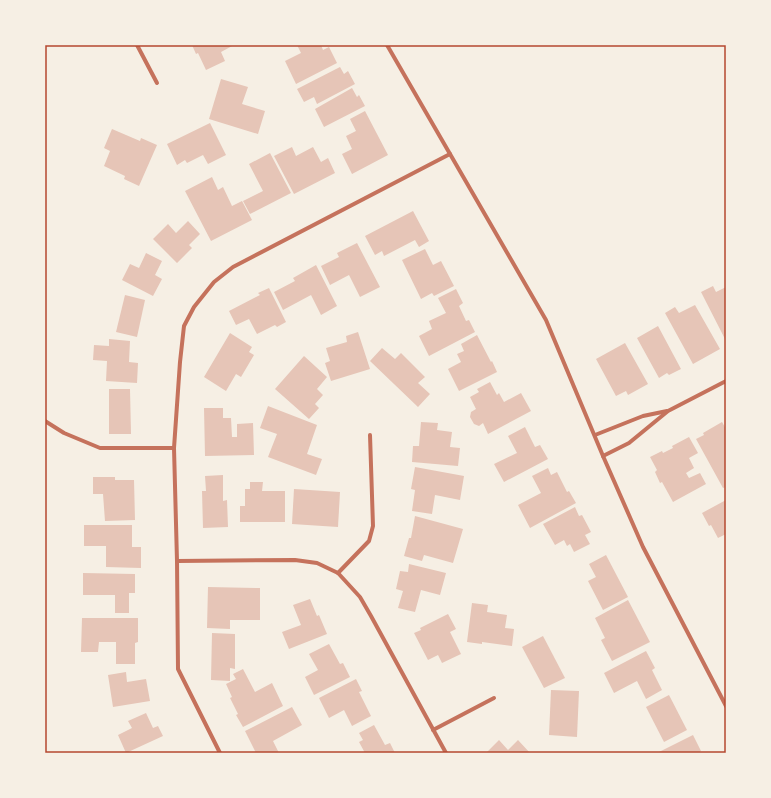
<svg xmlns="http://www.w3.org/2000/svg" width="771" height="798" font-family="'Zilla Slab',serif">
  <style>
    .building { fill: #e6c5b7 }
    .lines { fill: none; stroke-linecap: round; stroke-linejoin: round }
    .minor { stroke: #c5725c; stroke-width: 4 }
    .neatline { fill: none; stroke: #b5482f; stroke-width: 1.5 }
  </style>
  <rect width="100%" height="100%" fill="#f6efe4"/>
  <!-- building -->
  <g class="building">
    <polygon points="192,45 234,45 221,52 225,61 206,70 198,53 196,54"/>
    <polygon points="297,45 321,45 323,50 329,47 337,63 296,84 285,61 301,53"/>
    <polygon points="340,67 344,74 348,71 355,84 317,104 314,97 304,102 297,89"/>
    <polygon points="221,79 248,87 242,104 265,111 258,134 209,119"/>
    <polygon points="352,88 357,97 359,95 365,106 324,127 315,109"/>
    <polygon points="365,111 388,155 352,174 342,154 352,149 346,136 356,131 350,119"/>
    <polygon points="210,123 226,155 208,164 203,155 187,163 185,160 177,165 167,144"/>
    <polygon points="112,129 140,141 141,138 157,145 139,186 124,179 125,176 104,166 110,151 104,148"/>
    <polygon points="292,147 296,156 313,147 321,162 328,158 335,173 294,194 274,156"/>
    <polygon points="270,153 291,193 250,214 243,201 263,191 249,164"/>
    <polygon points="212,177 218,190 223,187 232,206 242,201 252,220 211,241 185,191"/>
    <polygon points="413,211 429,241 419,247 415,240 384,256 382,251 375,255 365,236"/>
    <polygon points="188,221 200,234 189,245 192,248 177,263 153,239 168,224 176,233"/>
    <polygon points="357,243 380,287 360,297 349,275 330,285 321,266 339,257 337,253"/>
    <polygon points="425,249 433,265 441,261 454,286 434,296 432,293 421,299 402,260"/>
    <polygon points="146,253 162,261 155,275 162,279 153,296 122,280 130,264 139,268"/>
    <polygon points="316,265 337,306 321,315 311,295 283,310 274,292 295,281 293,278"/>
    <polygon points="713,286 716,292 726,287 726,341 701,292"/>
    <polygon points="269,288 286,322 277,327 275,325 257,334 249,319 236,325 229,311 260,295 258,293"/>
    <polygon points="456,289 463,303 459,306 466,321 469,320 475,332 429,356 419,336 432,329 429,321 446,313 438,298"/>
    <polygon points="125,295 145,300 137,337 116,332"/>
    <polygon points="695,305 720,349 693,364 665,313 675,307 679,313"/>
    <polygon points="658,326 681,369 669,375 667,373 659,378 637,338"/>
    <polygon points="358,332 370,369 331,381 325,363 330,361 326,348 347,342 346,336"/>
    <polygon points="230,333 252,347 249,352 254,355 241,377 236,374 226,391 204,377"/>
    <polygon points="477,335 491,362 492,361 497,372 459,391 448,369 461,362 457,354 464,351 461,344"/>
    <polygon points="109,339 130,341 129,362 138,363 137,383 106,381 107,361 93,360 94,345 109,346"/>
    <polygon points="625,343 648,384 628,395 626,391 616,396 596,359"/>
    <polygon points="382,348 395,359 401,353 425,377 418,383 430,394 418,407 370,361"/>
    <polygon points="304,356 327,377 317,389 323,395 315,404 319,408 309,419 275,389"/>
    <polygon points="490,382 497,395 499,393 504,402 521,393 531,411 488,434 483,423 479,426 474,424 470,417 471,412 476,409 470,397 479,392 477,389"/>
    <polygon points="109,389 130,389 131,434 109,434"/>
    <polygon points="268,406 317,425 307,454 322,459 316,475 268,457 277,434 260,428"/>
    <polygon points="204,408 223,408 223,418 231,418 232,437 237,437 237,424 253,423 254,455 205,456"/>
    <polygon points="421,422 438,423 437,430 452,432 450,447 460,448 458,466 412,462 413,446 419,446"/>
    <polygon points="722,422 726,429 726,487 723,488 696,439 704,435 703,433"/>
    <polygon points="525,427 535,447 540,445 548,459 504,482 494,464 517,453 508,436"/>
    <polygon points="689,437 698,453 689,458 694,468 686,473 689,478 700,473 706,484 673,502 662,482 660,483 655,472 657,470 650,457 662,451 663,453 673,448 672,446"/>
    <polygon points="415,467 464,476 460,500 435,495 432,514 412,511 415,490 411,489"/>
    <polygon points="548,468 551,475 557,472 567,492 569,491 576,503 530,528 518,505 541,493 532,476"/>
    <polygon points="223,475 223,501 227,500 228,527 203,528 202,491 206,491 205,476"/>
    <polygon points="93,477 115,477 115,480 134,480 135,520 105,521 103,494 93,494"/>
    <polygon points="250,482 263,482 262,491 285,491 285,522 240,522 240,506 245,506 245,489 250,489"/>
    <polygon points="294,489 340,492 338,527 292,524"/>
    <polygon points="726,500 726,534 718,538 711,525 709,526 702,513"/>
    <polygon points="575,507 579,516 582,515 591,532 585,535 590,544 574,552 570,544 567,546 564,540 555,545 543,524"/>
    <polygon points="415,516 463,529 453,563 424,555 422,561 404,556 409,538 411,538"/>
    <polygon points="84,525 132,525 132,547 141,547 141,568 106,567 106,546 84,546"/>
    <polygon points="606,555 628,597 603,610 588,581 596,577 589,564"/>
    <polygon points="409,564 446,573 440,595 421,590 415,612 398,608 403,591 396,589 400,571 408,572"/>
    <polygon points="83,573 135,574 135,593 129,593 129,613 115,613 115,595 83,595"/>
    <polygon points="208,587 260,588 260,620 230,620 230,629 207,628"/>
    <polygon points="310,599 317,616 319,615 327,634 289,649 282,632 301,625 293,605"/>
    <polygon points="628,600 650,642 612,661 601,640 605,638 595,618"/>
    <polygon points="472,603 488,605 487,612 507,615 505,628 514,629 512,646 482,642 482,644 467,642"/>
    <polygon points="448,614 456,629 450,632 461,654 442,663 438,655 428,660 414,633 421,630 420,628"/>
    <polygon points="82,618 138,618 138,642 135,643 135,664 116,664 116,642 99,642 98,652 81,652"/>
    <polygon points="212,633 235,634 235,669 230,668 230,681 211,680"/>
    <polygon points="543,636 565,678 544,688 522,647"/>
    <polygon points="329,644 340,664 343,663 350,677 314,695 305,677 318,670 309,654"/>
    <polygon points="646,651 655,668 652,670 662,690 646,699 637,681 614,693 604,673"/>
    <polygon points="243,669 255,692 272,683 283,706 243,727 236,715 238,714 230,698 232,697 226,684 236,679 233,674"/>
    <polygon points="126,672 127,682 146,679 150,701 113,707 108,675"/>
    <polygon points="356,679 362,691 359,692 371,716 352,726 344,710 329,718 319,698"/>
    <polygon points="551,690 579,691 577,737 549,735"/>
    <polygon points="669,695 687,730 664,742 646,707"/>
    <polygon points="292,707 302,725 273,741 279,753 256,753 245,731"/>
    <polygon points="146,713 153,728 158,726 163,736 126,753 118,735 132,728 128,721"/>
    <polygon points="374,725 385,745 390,743 395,753 365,753 359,742 363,740 359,733"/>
    <polygon points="693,735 701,751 698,753 657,753"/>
    <polygon points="499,740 508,750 518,740 530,753 486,753"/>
  </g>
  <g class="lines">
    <!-- minor -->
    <g class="minor">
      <polyline points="137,45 157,83"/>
      <polyline points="387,45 546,320 603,456 643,547 726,706"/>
      <polyline points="45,421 64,433 100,448 174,448"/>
      <polyline points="595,435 643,416 667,411"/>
      <polyline points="603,456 629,443 668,411 726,381"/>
      <polyline points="177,561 295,560 317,563 338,573 360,597 371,616 446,753"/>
      <polyline points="338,573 369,541 373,526 370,435"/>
      <polyline points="433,730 494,698"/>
      <polyline points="220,753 178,669 177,561 174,448 180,362 184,326 194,307 214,282 233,267 450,154"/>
    </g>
  </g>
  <!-- border -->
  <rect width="771" height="798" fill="none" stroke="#f6efe4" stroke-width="92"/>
  <rect x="46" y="46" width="679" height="706" class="neatline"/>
</svg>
